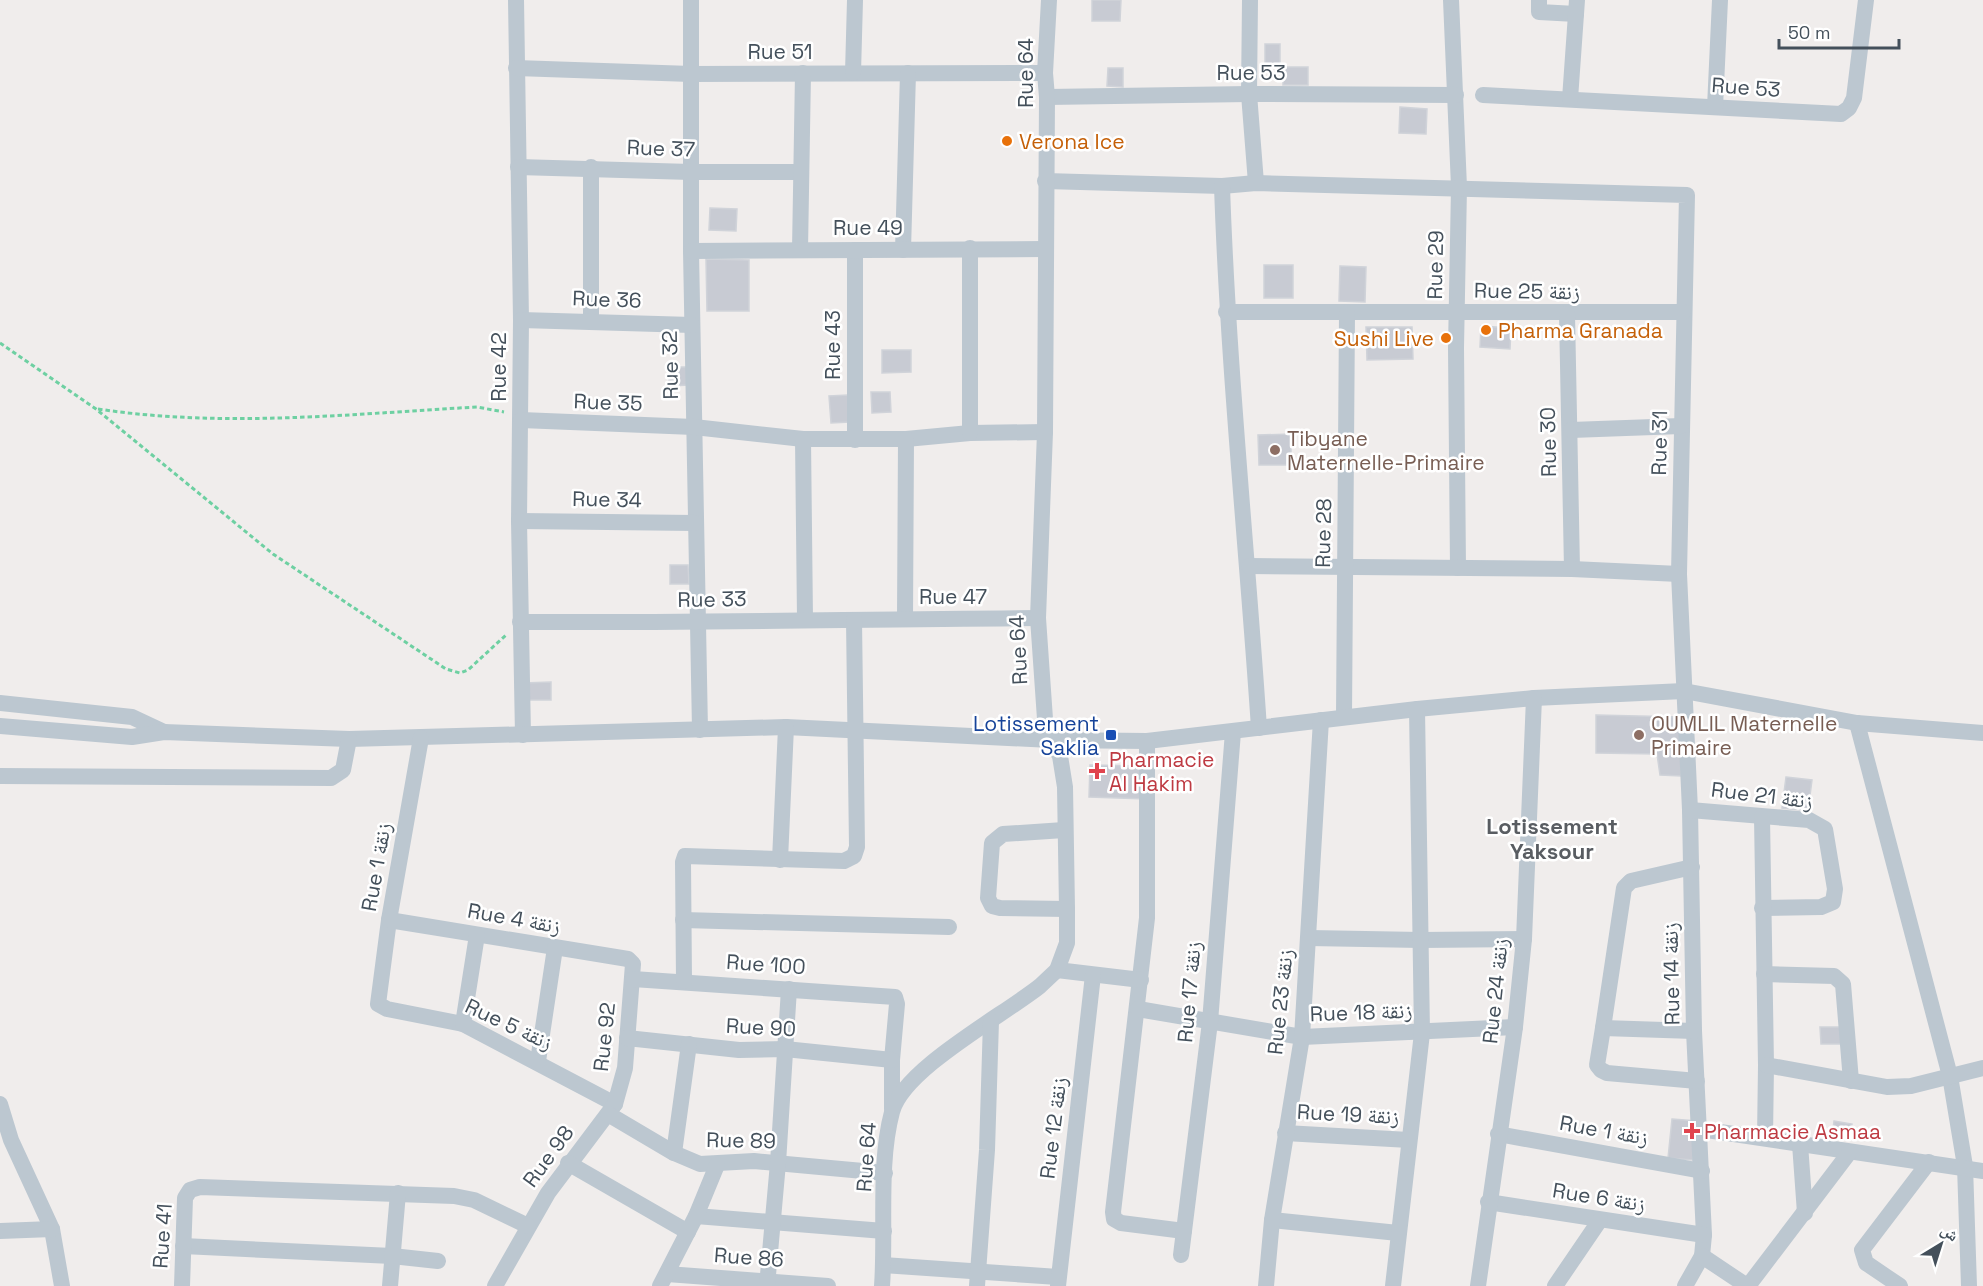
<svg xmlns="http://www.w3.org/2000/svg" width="1983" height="1286" font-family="'Space Grotesk','Noto Naskh Arabic',sans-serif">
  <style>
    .building { fill: #c8cbd3; stroke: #d0d3d9; stroke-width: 1.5 }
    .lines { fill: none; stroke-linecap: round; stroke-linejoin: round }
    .path { stroke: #6ed0a2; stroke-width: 3; stroke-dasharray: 4.5 3; stroke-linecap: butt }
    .minor { stroke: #bcc7d0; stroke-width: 16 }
    .food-dot { fill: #e8710a; stroke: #fff; stroke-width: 2 }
    .education-dot { fill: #8d6e63; stroke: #fff; stroke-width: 2 }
    .transit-dot { fill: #1a4fb4; stroke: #fff; stroke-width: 2 }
    .health-dot { fill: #e0444e; stroke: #fff; stroke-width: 2 }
    .labels { text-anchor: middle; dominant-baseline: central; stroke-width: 5; stroke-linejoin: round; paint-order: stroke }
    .street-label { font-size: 21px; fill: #44505b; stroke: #fff }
    .food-label { font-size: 21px; fill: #c56008; stroke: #fff; text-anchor: start }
    .education-label { font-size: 21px; fill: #785e54; stroke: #fff; text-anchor: start }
    .transit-label { font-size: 21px; fill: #164399; stroke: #fff; text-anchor: end }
    .health-label { font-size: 21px; fill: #be3a42; stroke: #fff; text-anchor: start }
    .neighbourhood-label { font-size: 22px; font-weight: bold; fill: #595d62; stroke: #fff }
  </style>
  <rect width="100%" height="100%" fill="#f0edec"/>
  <!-- building -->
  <g class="building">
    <polygon points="1092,0 1121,0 1120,21 1092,21"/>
    <rect x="1265" y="44" width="15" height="21"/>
    <rect x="1283" y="67" width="25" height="18"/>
    <polygon points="1108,68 1123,68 1123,87 1107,86"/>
    <polygon points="1400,107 1427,109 1426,134 1399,133"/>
    <polygon points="710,208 737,209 736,231 709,230"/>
    <polygon points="706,259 749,260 749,311 707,311"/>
    <rect x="1264" y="265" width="29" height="33"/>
    <polygon points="1340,266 1366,267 1365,302 1339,301"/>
    <polygon points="1481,326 1511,328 1510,349 1480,347"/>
    <polygon points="1366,327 1412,327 1413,359 1367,360"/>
    <polygon points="882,350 911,350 911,372 882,373"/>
    <polygon points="669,367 688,367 689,385 669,386"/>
    <polygon points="871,392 890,392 891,412 872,413"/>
    <polygon points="848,395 850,422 831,423 829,396"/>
    <polygon points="1291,434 1291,465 1259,465 1258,435"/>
    <polygon points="670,565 688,565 689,584 670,584"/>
    <polygon points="551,682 551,700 523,700 523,683"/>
    <polygon points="1596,715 1681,717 1681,776 1660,775 1657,754 1596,753"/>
    <polygon points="1090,765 1146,766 1146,799 1089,797"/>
    <polygon points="1786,777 1812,780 1808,811 1782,808"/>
    <polygon points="1820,1027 1844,1027 1845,1044 1821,1044"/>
    <polygon points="1672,1119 1697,1121 1693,1160 1668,1158"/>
    <polygon points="1834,1121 1852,1124 1849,1140 1832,1137"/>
  </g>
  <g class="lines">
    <!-- path -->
    <g class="path">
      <polyline points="0,343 96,409 273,554 446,669 460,673 468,670 506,635"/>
      <path d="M98,409C224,428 350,414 477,407L504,412"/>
    </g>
    <!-- minor -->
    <g class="minor">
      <polyline points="516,0 521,320 519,521 523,735"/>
      <polyline points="691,0 691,251 700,730"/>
      <polyline points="1250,0 1249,94 1256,183"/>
      <polyline points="1451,0 1459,187 1456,348 1458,568"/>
      <polyline points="1539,0 1539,12 1576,14"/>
      <polyline points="516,68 691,74 1045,73"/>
      <polyline points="853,73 855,0"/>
      <polyline points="1483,95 1841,114 1849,108 1854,98 1866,0"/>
      <polyline points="1047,97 1249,94 1456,95"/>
      <polyline points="1570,99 1577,0"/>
      <polyline points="1715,107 1720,0"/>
      <polyline points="518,167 691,172 801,172"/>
      <polyline points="591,167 591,320"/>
      <polyline points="1045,181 1222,186 1256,183 1687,195 1679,574 1690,810 1694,1031 1704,1235 1702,1256 1685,1286"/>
      <path d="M1222,186C1228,367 1247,548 1259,728"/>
      <polyline points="800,250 803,73"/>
      <polyline points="855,250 855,440"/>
      <polyline points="903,250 908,73"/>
      <polyline points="691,251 1044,249"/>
      <polyline points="1226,312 1683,312"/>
      <polyline points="1567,314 1572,569"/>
      <polyline points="521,320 692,325"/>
      <polyline points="521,420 694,427 803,439 906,439 970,433 1045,432"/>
      <polyline points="1571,430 1681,426"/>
      <polyline points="970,433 970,248"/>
      <polyline points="803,439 805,619"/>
      <polyline points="519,521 695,523"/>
      <polyline points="1249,566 1572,569 1679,574"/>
      <polyline points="905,619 906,439"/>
      <path d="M520,622C693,623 865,619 1038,618"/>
      <polyline points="0,703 132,717 164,732"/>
      <polyline points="1344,717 1347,313"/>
      <polyline points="1857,723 1950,1076 1965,1166 1969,1286"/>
      <polyline points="0,726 132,737 164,732 349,739 786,727 1051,740 1147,741 1417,709 1534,698 1684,691 1857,723 1983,733"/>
      <polyline points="421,738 389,920 378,1004 387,1009 463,1024 615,1104"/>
      <polyline points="1147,741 1147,918 1113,1212 1114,1219 1121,1223 1184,1231"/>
      <polyline points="0,776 331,778 343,770 349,739"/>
      <polyline points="1690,810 1809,820 1825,829 1835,889 1833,902 1821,907 1762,908"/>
      <polyline points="1762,817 1766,1065 1765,1138"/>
      <polyline points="1064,830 1003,834 992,843 988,898 992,906 1000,908 1067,909"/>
      <polyline points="780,860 786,727"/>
      <polyline points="389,920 628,959 633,964 625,1068 615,1104 548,1193 495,1286"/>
      <polyline points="683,920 949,927"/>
      <polyline points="1309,938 1421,940 1524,939"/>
      <polyline points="1057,970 1141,980"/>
      <polyline points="1764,974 1834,976 1843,984 1851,1081"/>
      <polyline points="633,979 895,997 897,1004 892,1060 892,1109"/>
      <polyline points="684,981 683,862 685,856 844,861 854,856 857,847 854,620"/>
      <polyline points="1138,1009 1302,1037 1515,1027"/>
      <polyline points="463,1024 477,935"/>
      <polyline points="1603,1028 1624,888 1631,881 1692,867"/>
      <polyline points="1694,1031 1603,1028 1597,1065 1601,1070 1607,1073 1697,1081"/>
      <polyline points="627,1038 739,1050 785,1049 892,1060"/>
      <polyline points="538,1061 555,948"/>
      <polyline points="1766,1065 1887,1087 1911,1086 1983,1068"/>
      <polyline points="0,1104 11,1140 52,1229 62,1286"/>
      <polyline points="608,1114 674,1153 700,1164 754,1161 885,1173"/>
      <polyline points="1700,1129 1983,1171"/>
      <polyline points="1285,1133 1409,1140"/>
      <polyline points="1498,1134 1702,1171"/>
      <polyline points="1800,1144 1805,1213"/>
      <polyline points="674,1153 689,1044"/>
      <polyline points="568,1163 688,1232"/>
      <polyline points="1488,1202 1704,1235"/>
      <polyline points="696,1216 884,1231"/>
      <polyline points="1272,1220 1398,1233"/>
      <polyline points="0,1231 52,1229"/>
      <polyline points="183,1246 392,1256 438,1261"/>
      <polyline points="1181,1255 1210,1022 1233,732"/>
      <polyline points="1702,1256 1747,1286"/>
      <polyline points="883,1265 1058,1277"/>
      <polyline points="667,1274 828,1286"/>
      <polyline points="182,1286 185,1198 190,1190 200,1187 454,1196 474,1200 528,1226"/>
      <polyline points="390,1286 398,1193"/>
      <polyline points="660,1286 696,1216 717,1165"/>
      <polyline points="767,1286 778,1163 789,989"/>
      <path d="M882,1286C886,1232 878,1164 892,1112C903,1069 1004,1015 1040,986L1057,970L1067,943V909L1065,787L1060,756L1051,740L1045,719L1038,618L1045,432L1047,97L1045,73L1049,0"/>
      <polyline points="977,1286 987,1150 991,1021"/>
      <polyline points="1058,1286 1093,975"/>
      <polyline points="1266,1286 1272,1220 1302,1037 1321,720"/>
      <polyline points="1393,1286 1422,1033 1417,709"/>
      <polyline points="1478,1286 1515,1027 1524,939 1534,698"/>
      <polyline points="1555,1286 1600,1220"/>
      <polyline points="1748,1286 1849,1153"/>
      <polyline points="1900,1286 1866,1263 1862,1250 1929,1162"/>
    </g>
  </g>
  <!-- markers -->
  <g class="food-dot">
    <circle cx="1007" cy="141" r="6"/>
    <circle cx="1486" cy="330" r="6"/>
    <circle cx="1446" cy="338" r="6"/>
  </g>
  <g class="education-dot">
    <circle cx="1275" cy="450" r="6"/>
    <circle cx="1639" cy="735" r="6"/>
  </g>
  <rect class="transit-dot" x="1105" y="729" width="12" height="12" rx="3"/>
  <g class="health-dot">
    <path d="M1094 762h6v6h6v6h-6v6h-6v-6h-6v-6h6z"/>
    <path d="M1689 1122h6v6h6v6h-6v6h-6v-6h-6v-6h6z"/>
  </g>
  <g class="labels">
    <!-- street labels -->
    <g class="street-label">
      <text x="780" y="51">Rue 51</text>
      <text x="1251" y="72">Rue 53</text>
      <text transform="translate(1025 73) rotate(-90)">Rue 64</text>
      <text transform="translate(1746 87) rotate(4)">Rue 53</text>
      <text transform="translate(661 148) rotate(2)">Rue 37</text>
      <text x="868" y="227">Rue 49</text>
      <text transform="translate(1435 265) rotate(-89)">Rue 29</text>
      <text transform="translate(1527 291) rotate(1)">Rue 25 زنقة</text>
      <text transform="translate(607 299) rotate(2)">Rue 36</text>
      <text transform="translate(832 345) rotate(-90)">Rue 43</text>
      <text transform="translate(670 365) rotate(-91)">Rue 32</text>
      <text transform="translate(498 367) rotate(-90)">Rue 42</text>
      <text transform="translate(608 402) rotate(2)">Rue 35</text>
      <text transform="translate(1548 442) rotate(-91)">Rue 30</text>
      <text transform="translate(1659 443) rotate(-89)">Rue 31</text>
      <text transform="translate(607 499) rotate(1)">Rue 34</text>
      <text transform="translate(1323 533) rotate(-89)">Rue 28</text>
      <text x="953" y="596">Rue 47</text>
      <text transform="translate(712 599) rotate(-1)">Rue 33</text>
      <text transform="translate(1018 650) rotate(-93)">Rue 64</text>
      <text transform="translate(1762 795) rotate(7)">Rue 21 زنقة</text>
      <text transform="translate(376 867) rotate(-80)">Rue 1 زنقة</text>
      <text transform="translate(514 918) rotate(10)">Rue 4 زنقة</text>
      <text transform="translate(766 964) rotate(4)">Rue 100</text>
      <text transform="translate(1671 974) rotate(-91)">Rue 14 زنقة</text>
      <text transform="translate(1495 991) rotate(-84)">Rue 24 زنقة</text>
      <text transform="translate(1189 992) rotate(-85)">Rue 17 زنقة</text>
      <text transform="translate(1280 1002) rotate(-84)">Rue 23 زنقة</text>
      <text transform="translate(1361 1012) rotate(-2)">Rue 18 زنقة</text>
      <text transform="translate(509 1024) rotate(25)">Rue 5 زنقة</text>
      <text transform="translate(761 1027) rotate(3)">Rue 90</text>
      <text transform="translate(604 1037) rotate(-84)">Rue 92</text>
      <text transform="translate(1348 1114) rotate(3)">Rue 19 زنقة</text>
      <text transform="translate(1053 1128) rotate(-83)">Rue 12 زنقة</text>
      <text transform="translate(1604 1130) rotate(10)">Rue 1 زنقة</text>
      <text transform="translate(741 1140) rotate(1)">Rue 89</text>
      <text transform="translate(548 1156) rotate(-54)">Rue 98</text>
      <text transform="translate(866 1157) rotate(-86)">Rue 64</text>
      <text transform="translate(1599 1197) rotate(9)">Rue 6 زنقة</text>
      <text transform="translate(162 1236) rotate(-86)">Rue 41</text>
      <text transform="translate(749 1257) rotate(4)">Rue 86</text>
    </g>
    <!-- food labels -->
    <g class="food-label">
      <text x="1019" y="141">Verona Ice</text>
      <text x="1498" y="330">Pharma Granada</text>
      <text x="1434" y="338" text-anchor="end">Sushi Live</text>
    </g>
    <!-- education labels -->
    <g class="education-label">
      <text x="1287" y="438">Tibyane<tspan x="1287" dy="24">Maternelle-Primaire</tspan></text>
      <text x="1651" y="723">OUMLIL Maternelle<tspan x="1651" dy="24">Primaire</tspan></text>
    </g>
    <!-- transit labels -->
    <g class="transit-label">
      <text x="1099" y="723">Lotissement<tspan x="1099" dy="24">Saklia</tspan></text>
    </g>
    <!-- health labels -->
    <g class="health-label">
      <text x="1109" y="759">Pharmacie<tspan x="1109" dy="24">Al Hakim</tspan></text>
      <text x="1704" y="1131">Pharmacie Asmaa</text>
    </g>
    <!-- neighbourhood labels -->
    <g class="neighbourhood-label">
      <text x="1552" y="826">Lotissement<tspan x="1552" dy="25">Yaksour</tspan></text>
    </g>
  </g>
  <!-- north arrow -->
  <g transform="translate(1941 1244) rotate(38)" stroke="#ffffff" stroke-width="4.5" paint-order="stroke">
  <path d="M0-4.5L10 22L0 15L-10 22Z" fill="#44505b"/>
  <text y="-9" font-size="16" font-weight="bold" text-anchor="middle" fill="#44505b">ش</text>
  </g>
  <!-- scale -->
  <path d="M1779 39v9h120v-9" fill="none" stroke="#44505b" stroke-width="3"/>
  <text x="1788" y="39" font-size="18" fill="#44505b" stroke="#ffffff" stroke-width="4.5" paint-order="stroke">50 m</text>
</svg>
